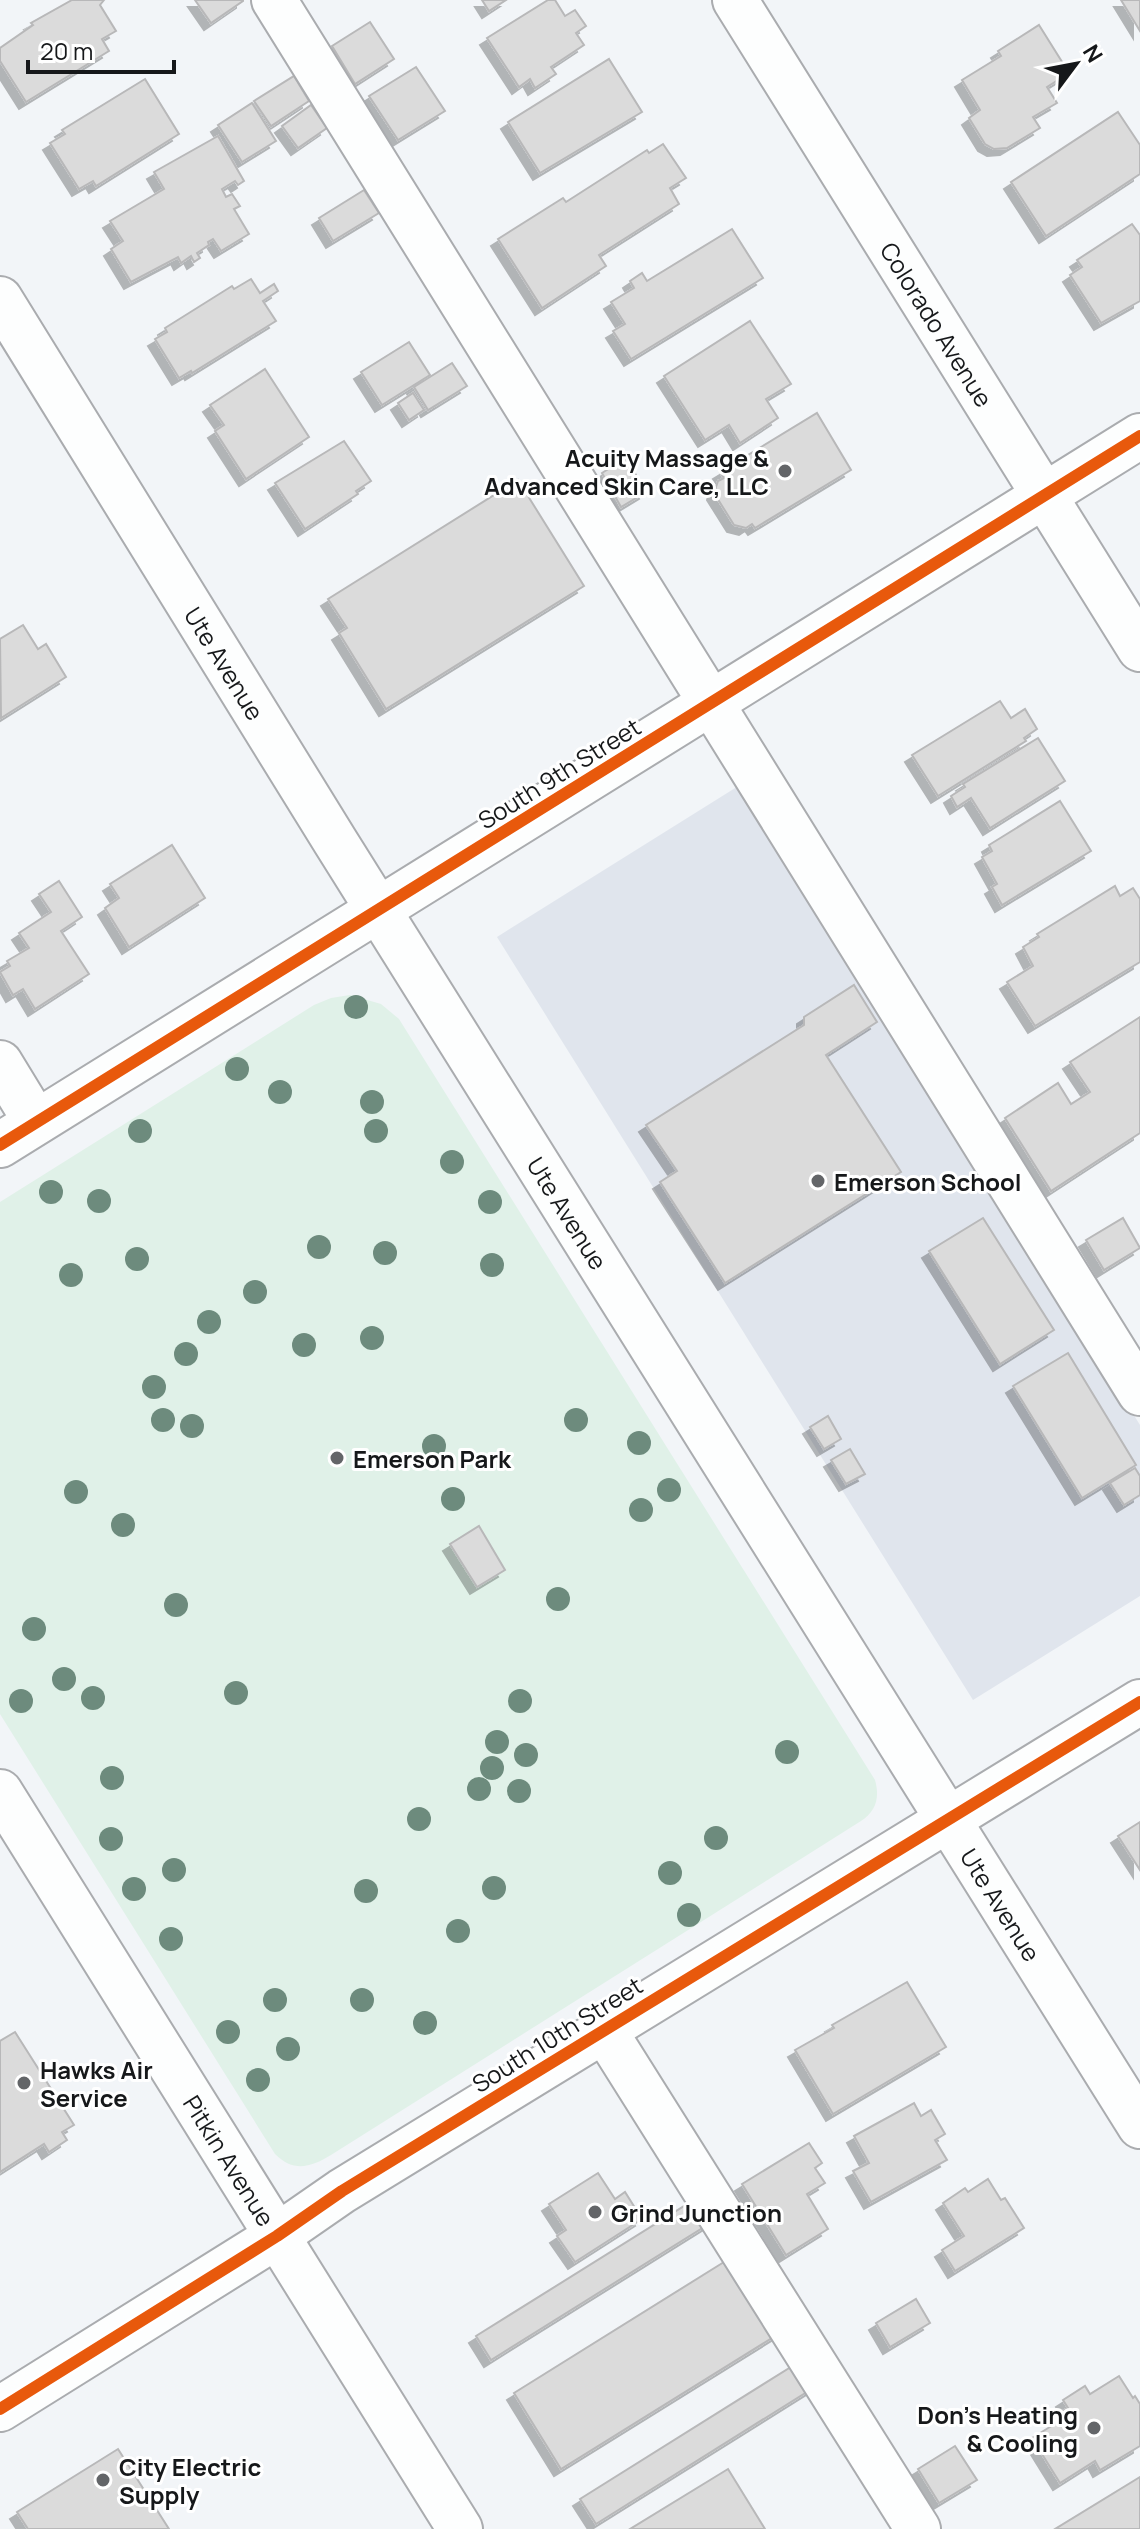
<svg xmlns="http://www.w3.org/2000/svg" width="1140" height="2529" font-family="Manrope,sans-serif">
  <style>
    .built { fill: #e0e5ed }
    .green { fill: #e0f1e8 }
    .building { fill: #dbdbdb; stroke: #b8b8b9; stroke-width: 2; filter: url(#shadow) }
    .lines { fill: none; stroke-linecap: round; stroke-linejoin: round }
    .minor-casing { stroke: #aaacaf; stroke-width: 48 }
    .major-casing { stroke: #aaacaf; stroke-width: 48 }
    .minor { stroke: #fdfefe; stroke-width: 44 }
    .major { stroke: #fdfefe; stroke-width: 44 }
    .cycleway-casing { stroke: #fff; stroke-width: 17 }
    .cycleway { stroke: #e8590c; stroke-width: 12 }
    .tree { fill: #6d8b7d }
    .poi-dot { fill: #636568; stroke: #fff; stroke-width: 3 }
    .labels { text-anchor: middle; dominant-baseline: central; stroke-width: 6; stroke-linejoin: round; paint-order: stroke }
    .street-label { font-size: 24px; fill: #16181a; stroke: #fff }
    .poi-label { font-size: 24px; font-weight: bold; fill: #16181a; stroke: #fff; text-anchor: start }
  </style>
  <defs>
    <filter id="shadow"><feDropShadow dx="-7" dy="7" stdDeviation="0" flood-color="#0004"/></filter>
  </defs>
  <rect width="100%" height="100%" fill="#f2f5f8"/>
  <!-- built -->
  <polygon class="built" points="740,785 1140,1425 1140,1596 973,1700 497,937"/>
  <!-- green -->
  <path class="green" d="M350,995L381,1004L399,1019L875,1780C880,1798 876,1811 861,1821L331,2155C311,2167 294,2173 275,2154L0,1714V1202L314,1005L331,998Z"/>
  <!-- building -->
  <g class="building">
    <polygon points="72,0 104,0 100,5 116,31 102,39 109,51 26,102 0,61 0,48 33,25 31,23"/>
    <polygon points="195,0 243,0 243,1 211,23"/>
    <polygon points="482,0 506,0 489,11"/>
    <polygon points="548,0 555,0 565,16 575,10 586,26 576,33 584,45 551,67 556,74 535,88 530,79 519,87 487,38"/>
    <polygon points="1121,0 1140,0 1140,31"/>
    <polygon points="370,22 394,59 355,84 332,46"/>
    <polygon points="1039,25 1069,73 1047,87 1057,103 1033,117 1040,128 1007,148 994,149 985,144 969,118 980,110 962,80 1001,56 998,51"/>
    <polygon points="609,59 642,112 540,173 508,122"/>
    <polygon points="416,67 445,111 398,140 369,96"/>
    <polygon points="294,76 309,101 271,126 254,101"/>
    <polygon points="145,79 179,134 96,186 93,181 79,189 50,143 65,134 62,130"/>
    <polygon points="252,103 276,141 242,162 218,125"/>
    <polygon points="311,105 327,128 298,148 282,126"/>
    <polygon points="1118,112 1140,145 1140,174 1046,236 1011,182"/>
    <polygon points="218,136 244,181 238,185 235,181 222,189 226,197 232,194 240,206 234,209 249,234 221,251 213,239 208,242 209,245 197,253 200,258 194,262 191,256 181,263 178,257 131,282 111,249 123,241 110,221 164,189 154,172"/>
    <polygon points="663,144 686,178 670,188 679,204 599,255 606,266 542,308 498,239 563,198 566,202 647,150 649,153"/>
    <polygon points="364,190 379,213 333,241 319,218"/>
    <polygon points="1132,224 1140,235 1140,301 1101,323 1070,275 1082,267 1077,260"/>
    <polygon points="732,229 763,278 631,359 613,331 625,324 611,302 634,288 630,281 642,273 647,281"/>
    <polygon points="251,279 260,293 274,284 278,291 263,301 276,321 192,373 191,371 179,378 155,339 167,332 165,328 232,286 234,289"/>
    <polygon points="750,321 791,384 766,399 778,418 740,443 729,425 705,440 664,376"/>
    <polygon points="409,342 430,375 382,405 361,372"/>
    <polygon points="452,363 467,386 428,410 414,387"/>
    <polygon points="265,369 309,437 246,479 215,431 224,425 210,405"/>
    <polygon points="413,393 424,410 409,420 398,403"/>
    <polygon points="817,413 851,470 755,528 752,524 746,528 734,525 714,493 718,481 724,478 720,472"/>
    <polygon points="344,441 371,481 356,491 358,494 305,529 275,483"/>
    <polygon points="626,458 646,492 621,507 602,473"/>
    <polygon points="518,480 584,586 386,709 339,633 347,628 328,599"/>
    <polygon points="23,625 38,649 46,644 66,677 1,718 0,639"/>
    <polygon points="1000,701 1011,718 1025,709 1037,729 1024,738 1026,741 938,796 912,755"/>
    <polygon points="1038,738 1065,781 990,828 971,798 957,807 951,796 965,787 963,784"/>
    <polygon points="1060,801 1091,851 1002,905 992,887 997,884 982,857 992,851 989,845"/>
    <polygon points="172,845 205,898 129,947 105,908 119,898 110,884"/>
    <polygon points="59,881 82,917 61,931 89,974 35,1009 23,989 13,995 0,972 10,966 7,961 29,948 19,933 51,912 39,894"/>
    <polygon points="1115,886 1120,896 1133,888 1140,899 1140,962 1035,1026 1007,982 1033,966 1023,947 1039,937 1037,934"/>
    <polygon points="854,985 877,1022 826,1055 901,1172 725,1283 660,1182 677,1171 646,1125 804,1025 804,1017"/>
    <polygon points="1140,1017 1140,1133 1051,1191 1005,1118 1058,1083 1071,1104 1090,1092 1070,1062"/>
    <polygon points="983,1218 1054,1330 1000,1364 929,1251"/>
    <polygon points="1123,1218 1140,1248 1104,1270 1086,1240"/>
    <polygon points="1068,1353 1136,1465 1082,1498 1013,1386"/>
    <polygon points="828,1416 841,1439 824,1449 810,1427"/>
    <polygon points="850,1449 865,1474 846,1484 831,1460"/>
    <polygon points="1135,1468 1140,1476 1140,1495 1124,1505 1110,1483"/>
    <polygon points="479,1526 505,1570 477,1587 450,1544"/>
    <polygon points="1140,1822 1140,1870 1118,1836"/>
    <polygon points="907,1982 946,2047 833,2114 795,2050 834,2028 832,2025"/>
    <polygon points="15,2032 74,2125 62,2132 67,2140 49,2152 44,2144 0,2172 0,2041"/>
    <polygon points="914,2103 921,2116 931,2110 945,2134 935,2140 947,2160 871,2202 853,2171 869,2163 854,2136"/>
    <polygon points="809,2143 822,2163 815,2168 825,2183 807,2194 828,2229 786,2255 742,2184"/>
    <polygon points="598,2173 615,2199 625,2192 642,2219 575,2262 557,2236 566,2230 549,2204"/>
    <polygon points="988,2179 1001,2200 1005,2198 1024,2228 955,2271 942,2250 964,2236 943,2203 965,2188 968,2192"/>
    <polygon points="697,2198 712,2222 491,2360 476,2336"/>
    <polygon points="732,2257 780,2333 561,2469 514,2393"/>
    <polygon points="916,2299 930,2323 890,2347 876,2323"/>
    <polygon points="802,2360 818,2385 596,2524 580,2499"/>
    <polygon points="1119,2376 1133,2398 1135,2396 1140,2404 1140,2446 1100,2470 1095,2461 1060,2483 1032,2438 1066,2417 1063,2411 1068,2408 1063,2400 1085,2386 1090,2394"/>
    <polygon points="955,2446 977,2480 939,2503 918,2469"/>
    <polygon points="118,2449 169,2529 28,2529 17,2512"/>
    <polygon points="728,2469 765,2529 630,2529"/>
    <polygon points="1140,2477 1140,2529 1055,2529"/>
  </g>
  <g class="lines">
    <defs>
      <g id="minor">
        <polyline points="274,0 1140,1393"/>
        <path id="s1" d="M735,0L1140,649"/>
        <polyline points="0,1063 36,1122"/>
        <polyline points="0,1145 1140,436"/>
        <polyline points="604,2030 918,2529"/>
        <polyline points="0,2409 277,2236 342,2191 1140,1702"/>
      </g>
      <g id="major">
        <path id="s2" d="M0,299L335,841L1140,2126"/>
        <path id="s3" d="M0,1792L460,2529"/>
      </g>
    </defs>
    <!-- minor casing -->
    <use href="#minor" class="minor-casing"/>
    <!-- major casing -->
    <use href="#major" class="major-casing"/>
    <!-- minor -->
    <use href="#minor" class="minor"/>
    <!-- major -->
    <use href="#major" class="major"/>
    <defs>
      <g id="cycleway">
        <polyline points="0,1145 1140,436"/>
        <polyline points="0,2409 277,2236 342,2191 1140,1702"/>
      </g>
    </defs>
    <!-- cycleway casing -->
    <use href="#cycleway" class="cycleway-casing"/>
    <!-- cycleway -->
    <use href="#cycleway" class="cycleway"/>
  </g>
  <!-- trees -->
  <g class="tree">
    <circle cx="356" cy="1007" r="12"/>
    <circle cx="237" cy="1069" r="12"/>
    <circle cx="280" cy="1092" r="12"/>
    <circle cx="372" cy="1102" r="12"/>
    <circle cx="140" cy="1131" r="12"/>
    <circle cx="376" cy="1131" r="12"/>
    <circle cx="452" cy="1162" r="12"/>
    <circle cx="51" cy="1192" r="12"/>
    <circle cx="99" cy="1201" r="12"/>
    <circle cx="490" cy="1202" r="12"/>
    <circle cx="319" cy="1247" r="12"/>
    <circle cx="385" cy="1253" r="12"/>
    <circle cx="137" cy="1259" r="12"/>
    <circle cx="492" cy="1265" r="12"/>
    <circle cx="71" cy="1275" r="12"/>
    <circle cx="255" cy="1292" r="12"/>
    <circle cx="209" cy="1322" r="12"/>
    <circle cx="372" cy="1338" r="12"/>
    <circle cx="304" cy="1345" r="12"/>
    <circle cx="186" cy="1354" r="12"/>
    <circle cx="154" cy="1387" r="12"/>
    <circle cx="163" cy="1420" r="12"/>
    <circle cx="576" cy="1420" r="12"/>
    <circle cx="192" cy="1426" r="12"/>
    <circle cx="639" cy="1443" r="12"/>
    <circle cx="434" cy="1446" r="12"/>
    <circle cx="669" cy="1490" r="12"/>
    <circle cx="76" cy="1492" r="12"/>
    <circle cx="453" cy="1499" r="12"/>
    <circle cx="641" cy="1510" r="12"/>
    <circle cx="123" cy="1525" r="12"/>
    <circle cx="558" cy="1599" r="12"/>
    <circle cx="176" cy="1605" r="12"/>
    <circle cx="34" cy="1629" r="12"/>
    <circle cx="64" cy="1679" r="12"/>
    <circle cx="236" cy="1693" r="12"/>
    <circle cx="93" cy="1698" r="12"/>
    <circle cx="21" cy="1701" r="12"/>
    <circle cx="520" cy="1701" r="12"/>
    <circle cx="497" cy="1742" r="12"/>
    <circle cx="787" cy="1752" r="12"/>
    <circle cx="526" cy="1755" r="12"/>
    <circle cx="492" cy="1768" r="12"/>
    <circle cx="112" cy="1778" r="12"/>
    <circle cx="479" cy="1789" r="12"/>
    <circle cx="519" cy="1791" r="12"/>
    <circle cx="419" cy="1819" r="12"/>
    <circle cx="716" cy="1838" r="12"/>
    <circle cx="111" cy="1839" r="12"/>
    <circle cx="174" cy="1870" r="12"/>
    <circle cx="670" cy="1873" r="12"/>
    <circle cx="494" cy="1888" r="12"/>
    <circle cx="134" cy="1889" r="12"/>
    <circle cx="366" cy="1891" r="12"/>
    <circle cx="689" cy="1915" r="12"/>
    <circle cx="458" cy="1931" r="12"/>
    <circle cx="171" cy="1939" r="12"/>
    <circle cx="275" cy="2000" r="12"/>
    <circle cx="362" cy="2000" r="12"/>
    <circle cx="425" cy="2023" r="12"/>
    <circle cx="228" cy="2032" r="12"/>
    <circle cx="288" cy="2049" r="12"/>
    <circle cx="258" cy="2080" r="12"/>
  </g>
  <!-- markers -->
  <g class="poi-dot">
    <circle cx="785" cy="471" r="8"/>
    <circle cx="818" cy="1181" r="8"/>
    <circle cx="337" cy="1458" r="8"/>
    <circle cx="24" cy="2083" r="8"/>
    <circle cx="595" cy="2212" r="8"/>
    <circle cx="1094" cy="2428" r="8"/>
    <circle cx="103" cy="2480" r="8"/>
  </g>
  <g class="labels">
    <!-- street labels -->
    <g class="street-label">
      <text stroke="none"><textPath href="#s1" startOffset="382">Colorado Avenue</textPath></text>
      <text stroke="none"><textPath href="#s2" startOffset="428">Ute Avenue</textPath></text>
      <text transform="translate(559 773) rotate(-32)">South 9th Street</text>
      <text stroke="none"><textPath href="#s2" startOffset="1076">Ute Avenue</textPath></text>
      <text stroke="none"><textPath href="#s2" startOffset="1892">Ute Avenue</textPath></text>
      <text transform="translate(557 2034) rotate(-32)">South 10th Street</text>
      <text stroke="none"><textPath href="#s3" startOffset="434">Pitkin Avenue</textPath></text>
    </g>
    <!-- poi labels -->
    <g class="poi-label">
      <text x="769" y="457" text-anchor="end">Acuity Massage &amp;<tspan x="769" dy="28">Advanced Skin Care, LLC</tspan></text>
      <text x="834" y="1181">Emerson School</text>
      <text x="353" y="1458">Emerson Park</text>
      <text x="40" y="2069">Hawks Air<tspan x="40" dy="28">Service</tspan></text>
      <text x="611" y="2212">Grind Junction</text>
      <text x="1078" y="2414" text-anchor="end">Don's Heating<tspan x="1078" dy="28">&amp; Cooling</tspan></text>
      <text x="119" y="2466">City Electric<tspan x="119" dy="28">Supply</tspan></text>
    </g>
  </g>
  <!-- north arrow -->
  <g transform="translate(1076 64) rotate(58)" stroke="#ffffff" stroke-width="6" paint-order="stroke">
  <path d="M0-6L14 30L0 20L-14 30Z" fill="#16181a"/>
  <text y="-12" font-size="22" font-weight="bold" text-anchor="middle" fill="#16181a">N</text>
  </g>
  <!-- scale -->
  <path d="M28 60v12h146v-12" fill="none" stroke="#16181a" stroke-width="4"/>
  <text x="40" y="60" font-size="24" fill="#16181a" stroke="#ffffff" stroke-width="6" paint-order="stroke">20 m</text>
</svg>
